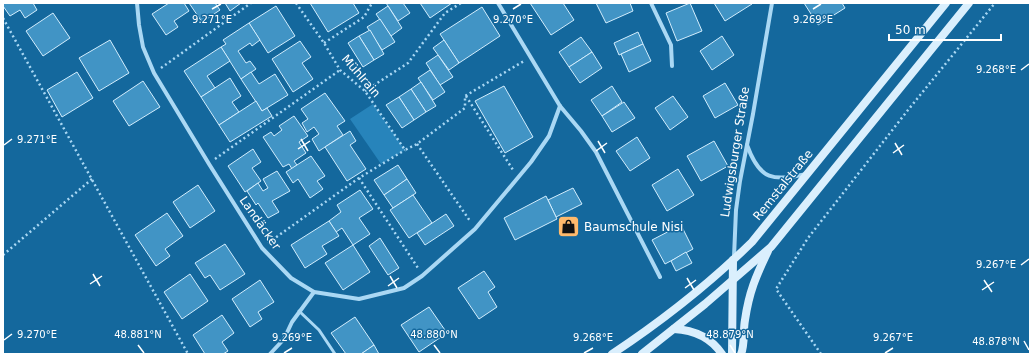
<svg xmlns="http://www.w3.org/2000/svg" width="1033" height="357" font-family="'DejaVu Sans',sans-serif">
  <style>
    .green { fill: #2784bb }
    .building { fill: #4194c5; stroke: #d2edfd }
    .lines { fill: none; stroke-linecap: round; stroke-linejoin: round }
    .path { stroke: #aad8f4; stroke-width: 2.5; stroke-dasharray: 2 3; stroke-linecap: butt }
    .service { stroke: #aad8f4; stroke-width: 3 }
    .minor { stroke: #aad8f4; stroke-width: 4 }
    .secondary { stroke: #daeffd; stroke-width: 8 }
    .ticks { fill: none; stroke: #fff; stroke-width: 1.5 }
    .labels { text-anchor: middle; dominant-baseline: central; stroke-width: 3; stroke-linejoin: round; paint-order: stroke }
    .street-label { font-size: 12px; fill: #fff; stroke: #14689d }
    .poi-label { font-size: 12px; fill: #fff; stroke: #14689d; text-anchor: start }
    .ticks-label { font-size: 10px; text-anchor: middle; fill: #fff; stroke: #14689d; stroke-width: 3; stroke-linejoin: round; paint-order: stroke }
  </style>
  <rect width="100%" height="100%" fill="#14689d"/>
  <!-- green -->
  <polygon class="green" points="373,104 405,150 381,164 350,119"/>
  <!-- building -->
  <g class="building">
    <polygon points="3,3 33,3 37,10 25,18 20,10 10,16 3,6"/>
    <polygon points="169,3 184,3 189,11 174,21 178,27 166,35 152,14"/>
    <polygon points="189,3 215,3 220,10 202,22"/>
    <polygon points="225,3 241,3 230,11"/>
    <polygon points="310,3 353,3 359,13 328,32"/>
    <polygon points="386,3 403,3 410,13 398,21"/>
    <polygon points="420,3 452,3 430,18"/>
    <polygon points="530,3 563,3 574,20 551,35"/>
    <polygon points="596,3 630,3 633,11 606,23"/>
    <polygon points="690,3 702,31 677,41 666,13"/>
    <polygon points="714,3 752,3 752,4 725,21"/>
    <polygon points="804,3 842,3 845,8 818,25"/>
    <polygon points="276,6 295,36 268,53 249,23"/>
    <polygon points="388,6 402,28 391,36 376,14"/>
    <polygon points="482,7 500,36 459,63 440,34"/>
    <polygon points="53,13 70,38 43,56 26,31"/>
    <polygon points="380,19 395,42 382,50 367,27"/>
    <polygon points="249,23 260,40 252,46 250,43 238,51 246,63 250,61 256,69 241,79 221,47 226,44 223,40"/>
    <polygon points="370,30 384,54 374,60 359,36"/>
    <polygon points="638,32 643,44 619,55 614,43"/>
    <polygon points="359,36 374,60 363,67 348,43"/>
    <polygon points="722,36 734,55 712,70 700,51"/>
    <polygon points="581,37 592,52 569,67 559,52"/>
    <polygon points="110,40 129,73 99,91 79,58"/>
    <polygon points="444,40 459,63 449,70 433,48"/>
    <polygon points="300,41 311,57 302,63 313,79 293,92 272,59"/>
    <polygon points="643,44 651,61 629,72 621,54"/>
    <polygon points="221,47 230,61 207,76 215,88 201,97 184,71"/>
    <polygon points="592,52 602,68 580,83 569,67"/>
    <polygon points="438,55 453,77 440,85 426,63"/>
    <polygon points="430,70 445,92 433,100 418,78"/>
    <polygon points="77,72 93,98 62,117 47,90"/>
    <polygon points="251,72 259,84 275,74 288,95 262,111 241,79"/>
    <polygon points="230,78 241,96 232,102 239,112 219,125 201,97"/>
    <polygon points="143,81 160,107 129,126 113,101"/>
    <polygon points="421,82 436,106 426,112 411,89"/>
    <polygon points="725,83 738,105 715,118 703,96"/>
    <polygon points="504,86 533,137 505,153 475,101"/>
    <polygon points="612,86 622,102 602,116 591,100"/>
    <polygon points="411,89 426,112 414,120 399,97"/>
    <polygon points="325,93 345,121 337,126 343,135 319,151 312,139 319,134 314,127 307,132 302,123 308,119 301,109"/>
    <polygon points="673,96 688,117 670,130 655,108"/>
    <polygon points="399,97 414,120 402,128 386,105"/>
    <polygon points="256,101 262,111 267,108 272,116 230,142 219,125"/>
    <polygon points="624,102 635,118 612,132 602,116"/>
    <polygon points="294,116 308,136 299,142 306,153 294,161 297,165 292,169 289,164 283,167 263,137 271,132 274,136 282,130 279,126"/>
    <polygon points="350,131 356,141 350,145 366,169 347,181 325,147"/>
    <polygon points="637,137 650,158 630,171 616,151"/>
    <polygon points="714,141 728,166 701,181 687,156"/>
    <polygon points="253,149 261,162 252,168 261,181 245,192 228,166"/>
    <polygon points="311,156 325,176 317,181 323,189 310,198 298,179 293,183 286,172"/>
    <polygon points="398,165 407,179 384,195 374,180"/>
    <polygon points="678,169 694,195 667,211 652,185"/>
    <polygon points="277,171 290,191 272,201 279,212 268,218 258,203 256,205 247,191 258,183 263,191 268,188 263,179"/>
    <polygon points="407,179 416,193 393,208 384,195"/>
    <polygon points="198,185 215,211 190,228 173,202"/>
    <polygon points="573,188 582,204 556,217 548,200"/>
    <polygon points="360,190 373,209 359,218 370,234 353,245 342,228 336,232 329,221 341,212 337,205"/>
    <polygon points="413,195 432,223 409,238 390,210"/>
    <polygon points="546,196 557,219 515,240 504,218"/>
    <polygon points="167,213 183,236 165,249 170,256 156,266 135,235"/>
    <polygon points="446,214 454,226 425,245 417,233"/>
    <polygon points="329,221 339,236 322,246 327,254 305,268 291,245"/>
    <polygon points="681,225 693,249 665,264 652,240"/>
    <polygon points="380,238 399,268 388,275 369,246"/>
    <polygon points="225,244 245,274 220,290 210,275 205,278 195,263"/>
    <polygon points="353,245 370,272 343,290 325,263"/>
    <polygon points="686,252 692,263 676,271 671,261"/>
    <polygon points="484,271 495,287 488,292 497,307 479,319 458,288"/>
    <polygon points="190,274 208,301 182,319 164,292"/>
    <polygon points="260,280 274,302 258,312 262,319 250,327 232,299"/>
    <polygon points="429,307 447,333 419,352 401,325"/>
    <polygon points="222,315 234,333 222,342 228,351 223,354 205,354 193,335"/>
    <polygon points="355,317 374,345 361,354 346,354 331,333"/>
    <polygon points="374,345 379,354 361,354"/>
  </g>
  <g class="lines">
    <!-- path -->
    <g class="path">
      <polyline points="296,3 324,43 340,70 365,91 405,150 417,144 465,108 465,96 524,61"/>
      <polyline points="3,18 188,354"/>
      <polyline points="324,43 364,17 372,3"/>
      <polyline points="161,68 251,3"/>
      <polyline points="365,91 408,63 445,13 461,3"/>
      <polyline points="466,96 513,170"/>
      <polyline points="417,144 470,221"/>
      <polyline points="215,159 340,70"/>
      <polyline points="359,178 418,268"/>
      <polyline points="268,243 359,178 405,150"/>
      <polyline points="3,255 92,179"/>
      <polyline points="821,354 776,289 808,238 908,110 995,3"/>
    </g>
    <!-- service -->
    <polyline class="service" points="299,311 319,330 335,354"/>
    <!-- minor -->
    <g class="minor">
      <polyline points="137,3 139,25 143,47 154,73 209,164 262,248 291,278 314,292 359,299 404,288 422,276 475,229 531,162 549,136 560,106"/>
      <polyline points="498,3 560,106 581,131 596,152 660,277"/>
      <polyline points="651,3 671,45 672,66"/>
      <path d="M747,145C760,181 773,181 807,174"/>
      <polyline points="734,257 736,210 740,181 753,114 772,3"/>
      <polyline points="270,354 284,339 292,322 314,292"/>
    </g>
    <!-- secondary -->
    <g class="secondary">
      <path d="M674,329C694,330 711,338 722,354"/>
      <path d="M612,354C662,321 709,284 752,242L946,3"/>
      <polyline points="642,354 705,304 771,247 969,3"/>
      <polyline points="732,354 733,260"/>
      <path d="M741,354C745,345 743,330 745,320C749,292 756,276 768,251"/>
    </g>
  </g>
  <!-- ticks -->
  <path class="ticks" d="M212,9L221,4M513,9L521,4M813,9L821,4M1021,70L1029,64M301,139L308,151M598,141L605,153M895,143L902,155M4,145L12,139M298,149L310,141M596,151L607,143M893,153L904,145M1021,265L1029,259M93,274L100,286M390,276L397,288M687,278L694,290M984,280L992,292M90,284L102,276M388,286L399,278M685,288L696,280M982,290L994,282M4,340L12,334M1024,341L1029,350M138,345L144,353M434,345L440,353M730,345L735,353M284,353L292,348M584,353L593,348M885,353L893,348"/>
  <!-- icons -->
  <defs>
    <symbol id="shop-square" viewBox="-11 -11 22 22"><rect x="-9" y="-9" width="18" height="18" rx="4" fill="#ffba6c" stroke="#14689d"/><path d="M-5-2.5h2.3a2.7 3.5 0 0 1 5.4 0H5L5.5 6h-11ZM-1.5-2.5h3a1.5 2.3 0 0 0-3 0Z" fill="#111"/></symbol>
  </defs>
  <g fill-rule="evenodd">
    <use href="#shop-square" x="556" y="214" width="25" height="25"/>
  </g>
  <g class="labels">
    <!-- street labels -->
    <g class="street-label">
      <text transform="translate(361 76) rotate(49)">Mühlrain</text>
      <text transform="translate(735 152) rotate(-81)">Ludwigsburger Straße</text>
      <text transform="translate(783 185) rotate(-51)">Remstalstraße</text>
      <text transform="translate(260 223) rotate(55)">Landäcker</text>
    </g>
    <!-- poi labels -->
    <g class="poi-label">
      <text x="584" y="227">Baumschule Nisi</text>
    </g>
  </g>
  <g class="ticks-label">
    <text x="212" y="23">9.271°E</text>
    <text x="513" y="23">9.270°E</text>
    <text x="813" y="23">9.269°E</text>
    <text x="996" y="73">9.268°E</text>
    <text x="37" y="143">9.271°E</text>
    <text x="996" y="268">9.267°E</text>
    <text x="37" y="338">9.270°E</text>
    <text x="138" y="338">48.881°N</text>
    <text x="434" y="338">48.880°N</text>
    <text x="730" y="338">48.879°N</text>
    <text x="292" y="341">9.269°E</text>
    <text x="593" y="341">9.268°E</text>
    <text x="893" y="341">9.267°E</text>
    <text x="996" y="345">48.878°N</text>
  </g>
  <!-- border -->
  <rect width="1033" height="357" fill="none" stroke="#ffffff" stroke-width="8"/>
  <!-- scale -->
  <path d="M889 34v6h112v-6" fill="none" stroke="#ffffff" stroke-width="2"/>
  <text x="895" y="34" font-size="12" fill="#ffffff" stroke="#14689d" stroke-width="3" paint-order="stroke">50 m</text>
</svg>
